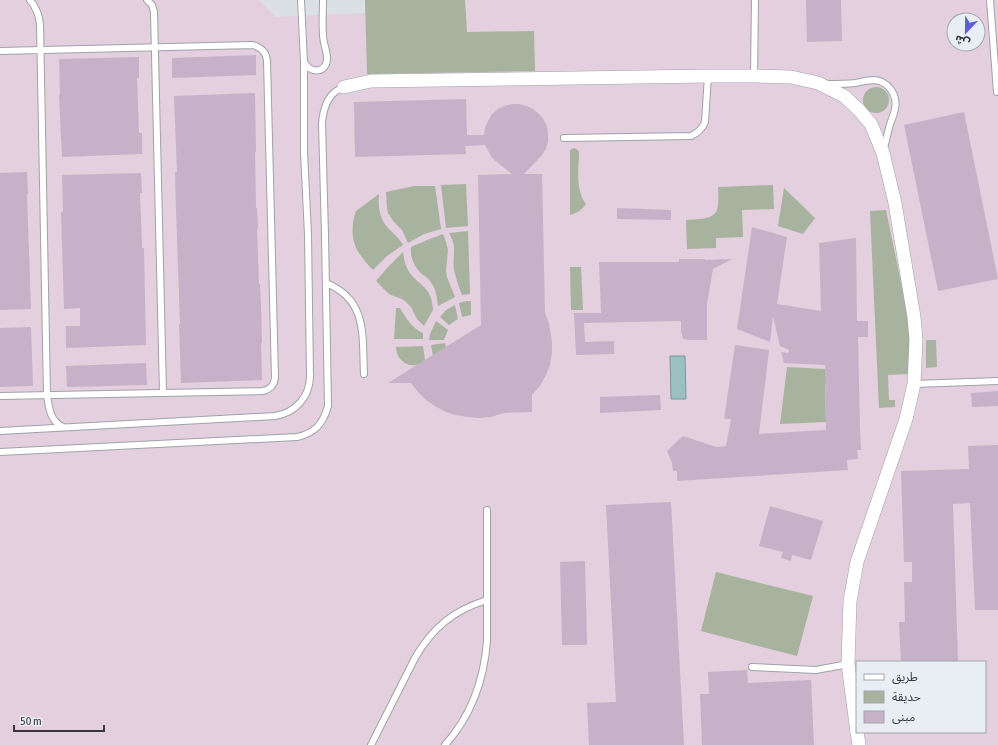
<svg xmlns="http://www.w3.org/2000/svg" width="998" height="745" font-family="'Asap Condensed','Noto Sans Arabic',sans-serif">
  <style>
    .education { fill: #e3cfde; fill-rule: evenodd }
    .green { fill: #a8b39f }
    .water { fill: #9ac0c2; stroke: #7c9799 }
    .building { fill: #c6b1c8 }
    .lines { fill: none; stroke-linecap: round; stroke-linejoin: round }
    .lane-casing { stroke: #9fa3a8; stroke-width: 8 }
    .street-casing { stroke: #9fa3a8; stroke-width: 14 }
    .lane { stroke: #fff; stroke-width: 6 }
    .street { stroke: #fff; stroke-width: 13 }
  </style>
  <rect width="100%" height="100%" fill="#dbe0e6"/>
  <!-- education -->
  <path class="education" d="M0,0H259L276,17L365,13V0H998V745H0ZM954,20H978V44H954ZM857,662H985V732H857Z"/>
  <!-- green -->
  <g class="green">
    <polygon points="365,0 465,0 467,32 534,31 535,71 367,74"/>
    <circle cx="876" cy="100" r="13"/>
    <path d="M574,148L578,150L579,152C579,169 575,189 586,204C582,210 577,213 570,215V150Z"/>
    <polygon points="466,184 468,226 446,228 441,185"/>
    <path d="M773,185L774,209L742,210L743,237L716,238V248L687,249L686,220C716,218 720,218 718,187Z"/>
    <polygon points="414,186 435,186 441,229 424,234 408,243 402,230 394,222 388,213 387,208 386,192"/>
    <polygon points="784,188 815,218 803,234 778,226"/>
    <path d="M379,194C378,206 379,218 388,228C394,234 399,238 403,245L387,256L373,270C368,265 363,259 359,253C351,241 351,225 356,211Z"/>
    <path d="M886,210L909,321C911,338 910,356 908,374L888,375L889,400H895V407L879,408L870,211Z"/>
    <path d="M468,231L470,294L462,295C459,287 456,279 454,270C452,254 458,249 449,233Z"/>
    <path d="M443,234L446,242L448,250L446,271L447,277L455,297L438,306C437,298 436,290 432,284C430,280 427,277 423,275C414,267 410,258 411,247L427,240Z"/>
    <path d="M403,252C404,257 404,263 407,268C416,286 432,284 433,310L424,326L417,319L411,307L405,301L402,299L391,295L388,293L376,281L389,266Z"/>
    <polygon points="570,267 581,267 583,310 571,310"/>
    <polygon points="467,301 471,301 471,315 462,317 459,303"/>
    <polygon points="455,305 458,319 449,325 440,317 446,310"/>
    <path d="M396,308H400C406,318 412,328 423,333V339H394Z"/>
    <polygon points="436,321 448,330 444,340 429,340 430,334"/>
    <polygon points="926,340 936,340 937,367 926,368"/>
    <polygon points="445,343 446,347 433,356 431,345"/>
    <path d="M423,346L425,360C423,362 420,364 416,365C405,367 396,358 396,347Z"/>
    <polygon points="787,367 825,369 825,375 830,375 825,384 826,422 780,424"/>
    <polygon points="716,572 813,596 797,656 701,631"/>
  </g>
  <!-- water -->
  <polygon class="water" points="670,356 685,356 686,399 671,399"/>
  <!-- building -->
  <g class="building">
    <polygon points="806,0 841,0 842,41 807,42"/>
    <polygon points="256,55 256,75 172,78 172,58"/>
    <polygon points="139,57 139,78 137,78 139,133 142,133 142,154 62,157 59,95 60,95 59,59"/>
    <polygon points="255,93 256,152 255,152 256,208 257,208 258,229 257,229 259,284 260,284 261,305 262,343 261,343 262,380 181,383 179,324 180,324 176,210 175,172 177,172 174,96"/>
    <polygon points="466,99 467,135 484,135 485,128 488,121 492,114 498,109 504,106 512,104 519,104 527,106 533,109 539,114 544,120 547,126 548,134 548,141 546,149 542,155 524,174 542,174 545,313 549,323 552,342 552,353 550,365 546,375 540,386 532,395 532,412 504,413 491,417 479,418 468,417 456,415 446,412 435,406 426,400 418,392 411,383 388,383 481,325 478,175 512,174 492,158 485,145 465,146 466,154 355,157 354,102"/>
    <polygon points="964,112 998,279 938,291 904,125"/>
    <polygon points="27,172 28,194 27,194 31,309 0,310 0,173"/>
    <polygon points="141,173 142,193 140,193 142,248 144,248 146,345 66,348 66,326 80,326 80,308 64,309 61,212 63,212 62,175"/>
    <polygon points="617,208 671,210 671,220 617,219"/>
    <polygon points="752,227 787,237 777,304 821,311 819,243 856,238 857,321 868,321 868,337 858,337 860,428 861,450 857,450 858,459 847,460 848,470 677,481 677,471 673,471 672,463 667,451 683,436 716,447 726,446 731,419 724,419 735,345 769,350 759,434 826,430 825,365 784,363 781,352 788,353 789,350 780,346 773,316 770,342 737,329"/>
    <polygon points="679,259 705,259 705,260 732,259 713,269 707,304 707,340 688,340 683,339 681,331 681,321 584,323 585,342 614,341 614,354 576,355 574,313 601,313 599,262 679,262"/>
    <polygon points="31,327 33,386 0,387 0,328"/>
    <polygon points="146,363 147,385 67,387 66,366"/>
    <polygon points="998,391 998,406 972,407 971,393"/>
    <polygon points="660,395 661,410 600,413 600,397"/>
    <polygon points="998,445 998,610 975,610 970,503 953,504 958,662 901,662 899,622 905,622 904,582 912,582 912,562 904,562 901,471 969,469 968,446"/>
    <polygon points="671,502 684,745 589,745 587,703 616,702 606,505"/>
    <polygon points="770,506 823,521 811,560 792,555 791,561 781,558 783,552 759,546"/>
    <polygon points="585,561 587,645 562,645 560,562"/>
    <polygon points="747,670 748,683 811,680 814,745 702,745 700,694 709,694 708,672"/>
  </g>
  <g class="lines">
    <defs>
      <g id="lane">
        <path d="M30,0C36,7 39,15 40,24L47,395C49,408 50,421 63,427"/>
        <polyline points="147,0 152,5 154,12 163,393"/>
        <polyline points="990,0 997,92"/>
        <path d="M0,51L253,45C262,48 266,52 267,61L275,378C274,385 271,389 263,391L0,396"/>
        <path d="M304,62C310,73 325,74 327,60C328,54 323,43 323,35C322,24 323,12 323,0"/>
        <polyline points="754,76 755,0"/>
        <path d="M827,84C836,84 846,84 855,83C861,82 868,80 874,80C888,81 898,95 895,109C894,114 892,119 890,124C888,132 886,140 884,148"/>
        <path d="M564,138L691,136C698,133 702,129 705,122L708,76"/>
        <path d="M326,283C368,300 362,336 364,374"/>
        <polyline points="914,384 998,381"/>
        <path d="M0,431L275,416C295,413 310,397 310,376L308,235L304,152V62L301,0"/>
        <path d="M0,452L297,437C315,433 323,424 328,406L325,235L322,123C323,112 326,99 335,92C337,90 341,89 344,87"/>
        <polyline points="752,667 816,670 848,664"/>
        <path d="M371,745L415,658C432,628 454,610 487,600"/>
        <path d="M445,745C472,715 484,680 487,641V510"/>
      </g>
      <g id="street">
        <polyline points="344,87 371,81 708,76 754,76 791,77 818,83 844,96 859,110 871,124 883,153 895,203 914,317 916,340 914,384 906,419 857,562 850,601 848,664 857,732"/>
        <polyline points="857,732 859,745"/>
      </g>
    </defs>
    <!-- lane casing -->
    <use href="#lane" class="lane-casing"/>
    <!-- street casing -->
    <use href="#street" class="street-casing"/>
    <!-- lane -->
    <use href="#lane" class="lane"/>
    <!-- street -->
    <use href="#street" class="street"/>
  </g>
  <!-- legend -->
  <rect x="856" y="661" width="130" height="72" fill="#e8eef3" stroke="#a1a5a9"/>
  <rect x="864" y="674" width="20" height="6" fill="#ffffff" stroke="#a1a5a9"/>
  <text x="892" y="681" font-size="12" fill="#36383a">طريق</text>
  <rect x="864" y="691" width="20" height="12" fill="#a8b39f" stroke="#a1a5a9"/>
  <text x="892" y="701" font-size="12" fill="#36383a">حديقة</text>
  <rect x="864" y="711" width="20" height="12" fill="#c6b1c8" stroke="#a1a5a9"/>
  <text x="892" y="721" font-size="12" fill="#36383a">مبنى</text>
  <!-- north arrow -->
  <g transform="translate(966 32) rotate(202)"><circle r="19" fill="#e8eef3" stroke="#a1a5a9"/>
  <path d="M0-3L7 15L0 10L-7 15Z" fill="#5c5fd7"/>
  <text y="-6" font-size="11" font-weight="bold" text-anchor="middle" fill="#36383a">ش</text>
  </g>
  <!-- scale -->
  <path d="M14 725v6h90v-6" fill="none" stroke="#36383a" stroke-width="2"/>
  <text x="20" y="725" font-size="12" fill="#36383a" stroke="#e8eef3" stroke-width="3" paint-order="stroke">50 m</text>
</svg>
